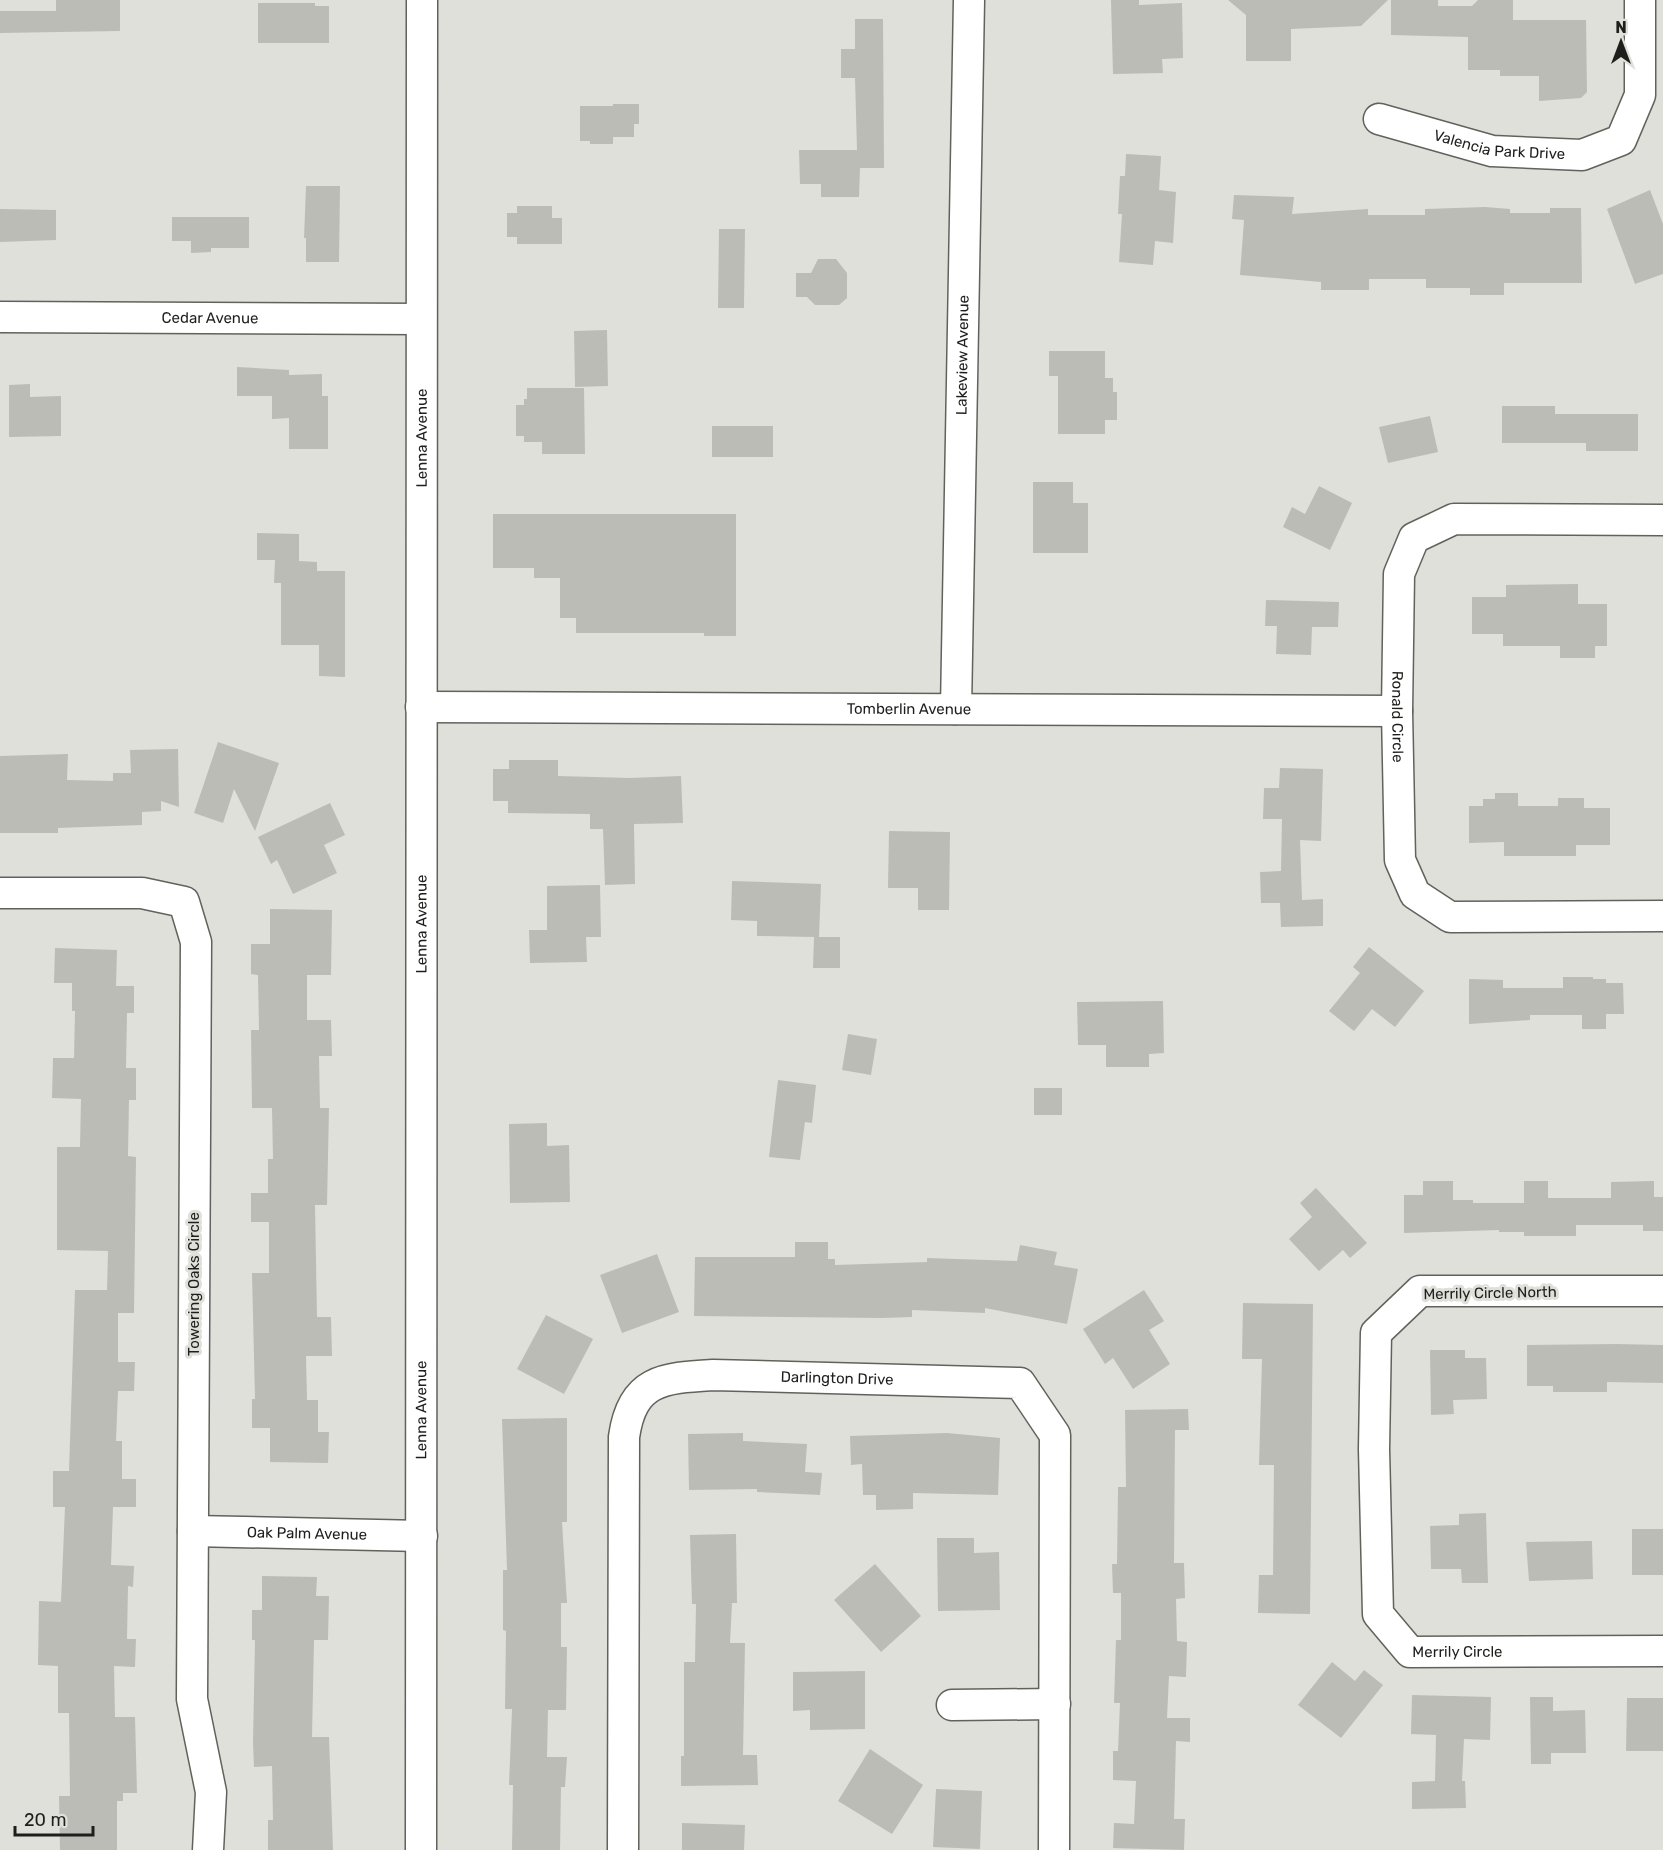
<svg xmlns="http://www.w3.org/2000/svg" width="1663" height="1850" font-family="Rubik,sans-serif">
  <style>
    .building { fill: #bbbcb6 }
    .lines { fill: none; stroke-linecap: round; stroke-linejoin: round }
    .minor-casing { stroke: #62625d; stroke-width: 33 }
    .minor { stroke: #fff; stroke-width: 30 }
    .labels { text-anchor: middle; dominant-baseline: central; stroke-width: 6; stroke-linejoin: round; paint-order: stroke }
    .street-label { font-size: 15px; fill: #1e1e1c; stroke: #dfe0da }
  </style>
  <rect width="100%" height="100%" fill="#dfe0da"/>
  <!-- building -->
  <g class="building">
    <polygon points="56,0 120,0 120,31 0,33 0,11 56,11"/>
    <polygon points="1111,0 1139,0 1139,5 1182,3 1183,58 1162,59 1163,73 1113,74"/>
    <polygon points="1228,0 1388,0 1361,26 1291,29 1291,61 1246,61 1246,15"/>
    <polygon points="1391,0 1438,0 1438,6 1472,6 1478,0 1513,0 1513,20 1586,20 1587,92 1581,98 1539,101 1539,76 1500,76 1500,70 1468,70 1468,37 1391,35"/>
    <polygon points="258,3 315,3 315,6 329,6 329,43 258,43"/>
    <polygon points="855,19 883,19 884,168 860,168 859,197 821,197 821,184 800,184 799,150 857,150 855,78 841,78 841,49 855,49"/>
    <polygon points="613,104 639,104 639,124 634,124 634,137 613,137 613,144 590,144 590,141 580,141 580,106 613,106"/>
    <polygon points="1126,154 1161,156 1159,190 1176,192 1173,243 1155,241 1153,265 1119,262 1122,214 1118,214 1120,176 1125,176"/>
    <polygon points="306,186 340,186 339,262 306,262 306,238 304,238"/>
    <polygon points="1650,190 1663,224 1663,274 1635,284 1607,209"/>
    <polygon points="1234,195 1294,197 1292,214 1368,209 1368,215 1425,215 1425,209 1485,207 1510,209 1510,213 1550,213 1550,208 1581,208 1582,283 1504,283 1504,295 1470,295 1470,288 1426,288 1426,279 1369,279 1369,290 1321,290 1321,282 1240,275 1244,220 1232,219"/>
    <polygon points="517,206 552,206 552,218 562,218 562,244 517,244 517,237 507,237 507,213 517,213"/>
    <polygon points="0,209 56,210 56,240 0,242"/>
    <polygon points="172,217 249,217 249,248 211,248 211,252 191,253 191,241 172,241"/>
    <polygon points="719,229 745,229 744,308 718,308"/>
    <polygon points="818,259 836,259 847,273 847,298 839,305 815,305 807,297 796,297 796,273 811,273"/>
    <polygon points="607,330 608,386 575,387 574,331"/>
    <polygon points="1049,351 1105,351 1105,378 1113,378 1113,392 1117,392 1117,420 1105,420 1105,434 1058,434 1058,376 1049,376"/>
    <polygon points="237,367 289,370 289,375 322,374 322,396 328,396 328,449 289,449 289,418 272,419 272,396 237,396"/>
    <polygon points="30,384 30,397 61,396 61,436 9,437 9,385"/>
    <polygon points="527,388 584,388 585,454 542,454 542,442 524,442 524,436 516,436 516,405 524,405 524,399 527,399"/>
    <polygon points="1502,406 1555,406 1555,414 1638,414 1638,451 1586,451 1586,443 1502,443"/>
    <polygon points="1430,416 1438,452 1388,463 1379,427"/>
    <rect x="712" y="426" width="61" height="31"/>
    <polygon points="1033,482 1073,482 1073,503 1088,503 1088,553 1033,553"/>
    <polygon points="1319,486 1352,503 1330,550 1283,527 1292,507 1305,514"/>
    <polygon points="493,514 736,514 736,636 704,636 704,633 576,633 576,618 560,618 560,578 534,578 534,568 493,568"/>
    <polygon points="257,533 299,534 299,561 317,562 317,571 345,571 345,677 319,676 319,645 281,645 281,583 274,583 275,560 257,560"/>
    <polygon points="1578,584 1578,604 1607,604 1607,646 1595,646 1595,658 1560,658 1560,646 1503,646 1503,634 1472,634 1472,597 1506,597 1506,585"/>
    <polygon points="1266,600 1339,602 1338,627 1312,627 1311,655 1276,654 1277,626 1265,626"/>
    <polygon points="218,742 279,763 255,831 234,789 223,823 194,813"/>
    <polygon points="178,749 179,807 161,801 161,811 142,812 142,825 58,828 58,833 0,833 0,756 68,754 67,780 113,781 113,773 131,773 130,750"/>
    <polygon points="509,760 558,760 558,776 630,778 681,776 683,823 634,824 635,884 605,885 603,829 590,829 590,814 508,813 508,801 493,801 493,769 509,769"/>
    <polygon points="1280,768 1323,769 1321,841 1300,840 1302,900 1323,899 1323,926 1281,927 1280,903 1261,903 1260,872 1281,871 1282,819 1263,819 1264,788 1279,788"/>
    <polygon points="1495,793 1518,793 1518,806 1558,806 1558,798 1584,798 1584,808 1610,808 1610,845 1576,845 1576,856 1504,856 1504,842 1469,843 1469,806 1483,806 1483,799 1495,799"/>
    <polygon points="330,803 345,835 324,845 337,873 293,894 277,860 271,864 258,837"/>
    <polygon points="889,831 950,832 949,910 918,910 918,888 888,888"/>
    <polygon points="732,881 821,884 819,937 840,937 840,968 813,968 814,937 757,936 757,921 731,920"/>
    <polygon points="600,885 601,937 586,937 587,962 530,963 529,930 547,930 547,886"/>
    <polygon points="270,909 332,910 331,975 307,975 307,1020 331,1020 332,1056 319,1056 320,1108 329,1108 327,1205 315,1205 317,1317 331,1317 332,1356 306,1356 307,1400 318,1400 318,1432 329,1432 328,1463 270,1462 270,1428 252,1428 252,1399 255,1399 252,1273 269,1273 269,1222 251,1222 251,1193 268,1193 268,1159 273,1159 272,1108 252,1108 251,1030 259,1030 258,975 251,974 251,944 270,944"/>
    <polygon points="1369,947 1424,991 1395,1027 1372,1009 1354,1031 1329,1011 1360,973 1353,967"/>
    <polygon points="55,948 117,950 116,986 134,986 134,1013 127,1013 126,1068 136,1068 136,1100 129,1100 128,1156 136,1157 134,1313 118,1313 118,1362 135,1362 134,1391 118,1391 116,1441 122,1441 122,1479 136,1479 136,1507 113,1507 111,1565 134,1566 133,1587 128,1586 127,1639 136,1639 135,1667 114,1666 115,1717 135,1717 137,1793 123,1793 123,1801 117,1801 117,1850 60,1850 59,1796 70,1796 69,1713 58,1713 58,1666 38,1665 39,1601 61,1602 65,1507 53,1507 53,1471 69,1471 75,1290 107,1290 108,1251 57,1250 57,1147 80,1147 81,1099 52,1098 53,1058 74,1058 75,1011 72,1011 72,983 54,983"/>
    <polygon points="1563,977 1593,977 1593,979 1606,979 1606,983 1623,983 1624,1014 1606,1014 1606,1029 1582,1029 1582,1015 1530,1015 1530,1020 1469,1024 1469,979 1503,980 1503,988 1563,988"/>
    <polygon points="1163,1001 1164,1053 1149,1054 1149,1067 1106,1067 1106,1045 1078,1045 1077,1002"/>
    <polygon points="848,1034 877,1039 871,1075 842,1070"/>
    <polygon points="778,1080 816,1085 812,1123 805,1122 800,1160 769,1157"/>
    <rect x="1034" y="1088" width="28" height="27"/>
    <polygon points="547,1123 547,1146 569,1145 570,1202 510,1203 509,1124"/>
    <polygon points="1423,1181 1453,1181 1453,1200 1473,1200 1473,1203 1524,1203 1524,1181 1548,1181 1548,1198 1611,1198 1611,1182 1654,1181 1654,1197 1663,1197 1663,1231 1643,1231 1643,1225 1576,1225 1576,1236 1524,1236 1524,1232 1499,1232 1499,1230 1404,1233 1404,1195 1423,1195"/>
    <polygon points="1316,1188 1367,1243 1350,1258 1343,1250 1319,1271 1289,1239 1312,1217 1300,1203"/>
    <polygon points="795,1242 828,1242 828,1259 835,1259 835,1265 927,1262 927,1258 1017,1261 1020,1245 1057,1252 1054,1265 1078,1269 1067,1324 985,1308 985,1313 912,1310 912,1317 882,1318 694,1316 695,1257 795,1257"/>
    <polygon points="657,1254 679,1312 622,1333 600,1275"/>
    <polygon points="1144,1290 1164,1321 1149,1330 1170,1364 1133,1389 1113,1358 1105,1364 1083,1329"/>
    <polygon points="1243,1303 1313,1304 1310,1614 1258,1613 1259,1575 1273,1575 1274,1465 1259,1465 1262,1359 1242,1359"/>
    <polygon points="546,1315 593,1339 564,1394 517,1369"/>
    <polygon points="1616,1344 1663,1345 1663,1383 1607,1382 1607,1392 1553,1392 1553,1386 1527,1386 1527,1345"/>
    <polygon points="1430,1350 1465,1350 1465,1358 1486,1358 1487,1399 1453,1400 1454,1414 1431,1415"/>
    <polygon points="1188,1409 1189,1430 1175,1430 1174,1563 1184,1563 1185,1598 1176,1599 1177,1641 1187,1642 1186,1677 1169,1676 1167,1718 1190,1718 1190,1742 1176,1741 1174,1819 1185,1819 1184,1850 1113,1848 1114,1823 1134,1824 1136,1781 1113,1780 1113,1751 1118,1751 1120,1703 1114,1703 1116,1640 1121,1640 1121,1593 1113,1593 1112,1564 1117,1564 1118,1487 1126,1487 1125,1410"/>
    <polygon points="567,1418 567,1522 562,1522 567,1603 561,1603 561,1647 567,1647 566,1710 548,1710 547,1757 567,1757 565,1787 561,1787 560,1850 512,1850 513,1785 509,1785 512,1709 505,1709 506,1631 503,1630 503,1570 507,1570 502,1419"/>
    <polygon points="743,1433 743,1441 807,1444 805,1472 822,1473 820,1495 757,1492 757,1489 689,1490 688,1434"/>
    <polygon points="947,1433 1000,1438 998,1495 913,1493 913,1509 876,1510 876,1495 863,1495 862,1464 851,1465 850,1436"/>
    <polygon points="1486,1513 1488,1583 1462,1583 1461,1569 1431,1569 1430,1526 1459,1525 1459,1514"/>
    <rect x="1632" y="1529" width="31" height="46"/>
    <polygon points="736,1534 737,1603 732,1603 730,1643 745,1643 743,1755 757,1755 758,1785 681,1786 681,1756 684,1756 684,1662 695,1662 696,1604 692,1604 690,1535"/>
    <polygon points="937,1538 974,1538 974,1553 999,1552 1000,1610 938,1611"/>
    <polygon points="1592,1541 1593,1579 1529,1581 1526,1542"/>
    <polygon points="875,1564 921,1616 881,1652 834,1600"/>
    <polygon points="262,1576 317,1577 316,1596 329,1596 328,1640 314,1640 312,1737 329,1737 333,1850 268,1850 268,1820 273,1820 272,1766 254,1767 253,1742 255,1640 252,1640 252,1610 262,1610"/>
    <polygon points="1332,1662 1355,1681 1364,1670 1383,1685 1341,1738 1298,1705"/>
    <polygon points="865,1671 865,1729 810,1730 810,1710 793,1711 793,1672"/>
    <polygon points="1412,1695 1491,1697 1490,1740 1464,1739 1462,1781 1465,1781 1466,1808 1412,1809 1412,1782 1435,1781 1436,1735 1411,1734"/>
    <polygon points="1530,1697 1553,1697 1553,1711 1585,1710 1586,1753 1551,1753 1551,1764 1531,1764"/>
    <polygon points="1627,1698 1663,1698 1663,1751 1626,1751"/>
    <polygon points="870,1749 923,1785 892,1834 838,1801"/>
    <polygon points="936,1789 982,1791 980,1849 933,1847"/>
    <polygon points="682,1823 745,1825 744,1850 682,1850"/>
  </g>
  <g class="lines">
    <defs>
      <g id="minor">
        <path id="s1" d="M1379,119L1492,151L1582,155L1621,140L1640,95V0"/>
        <path id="s2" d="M0,317L421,319"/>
        <path id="s3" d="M1663,520L1454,519L1414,538L1399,574L1397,711L1400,860L1415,894L1450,917L1663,916"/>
        <path id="s4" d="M421,707L1397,711"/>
        <path id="s5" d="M956,709L969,0"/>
        <polyline points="0,893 142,893 184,902 196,942 192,1699 211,1792 208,1850"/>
        <path id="s6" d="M1663,1291H1420L1376,1333L1374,1449L1378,1614L1410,1652L1663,1651"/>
        <path id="s7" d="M193,1531L422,1536"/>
        <polyline points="952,1705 1055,1704"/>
        <path id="s8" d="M421,1850L422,0"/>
        <path id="s9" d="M623,1850L624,1437C632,1380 662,1378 713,1375L1020,1383L1055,1435L1054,1850"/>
      </g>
    </defs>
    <!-- minor casing -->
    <use href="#minor" class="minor-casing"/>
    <!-- minor -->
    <use href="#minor" class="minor"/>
  </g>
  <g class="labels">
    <!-- street labels -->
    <g class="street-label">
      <text stroke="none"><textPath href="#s1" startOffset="124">Valencia Park Drive</textPath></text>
      <text stroke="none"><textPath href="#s2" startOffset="210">Cedar Avenue</textPath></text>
      <text stroke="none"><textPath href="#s5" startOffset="354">Lakeview Avenue</textPath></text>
      <text stroke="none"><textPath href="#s8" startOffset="1412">Lenna Avenue</textPath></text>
      <text stroke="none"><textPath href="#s4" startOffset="488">Tomberlin Avenue</textPath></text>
      <text stroke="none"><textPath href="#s3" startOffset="435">Ronald Circle</textPath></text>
      <text stroke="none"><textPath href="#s8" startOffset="926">Lenna Avenue</textPath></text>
      <text transform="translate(194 1284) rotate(-90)">Towering Oaks Circle</text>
      <text transform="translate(1490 1293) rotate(-1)">Merrily Circle North</text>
      <text stroke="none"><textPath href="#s9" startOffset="660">Darlington Drive</textPath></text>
      <text stroke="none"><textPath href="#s8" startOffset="440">Lenna Avenue</textPath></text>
      <text stroke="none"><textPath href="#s7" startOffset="114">Oak Palm Avenue</textPath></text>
      <text stroke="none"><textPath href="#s6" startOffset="682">Merrily Circle</textPath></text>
    </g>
  </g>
  <!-- north arrow -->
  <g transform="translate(1621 42)" stroke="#dfe0da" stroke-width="4.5" paint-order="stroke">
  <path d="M0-4.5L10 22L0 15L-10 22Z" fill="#1e1e1c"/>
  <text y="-9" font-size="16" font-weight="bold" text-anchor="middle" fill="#1e1e1c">N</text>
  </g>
  <!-- scale -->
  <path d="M15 1826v9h78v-9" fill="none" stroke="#1e1e1c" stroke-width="3"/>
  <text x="24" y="1826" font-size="18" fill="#1e1e1c" stroke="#dfe0da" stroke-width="4.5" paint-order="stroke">20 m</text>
</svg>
